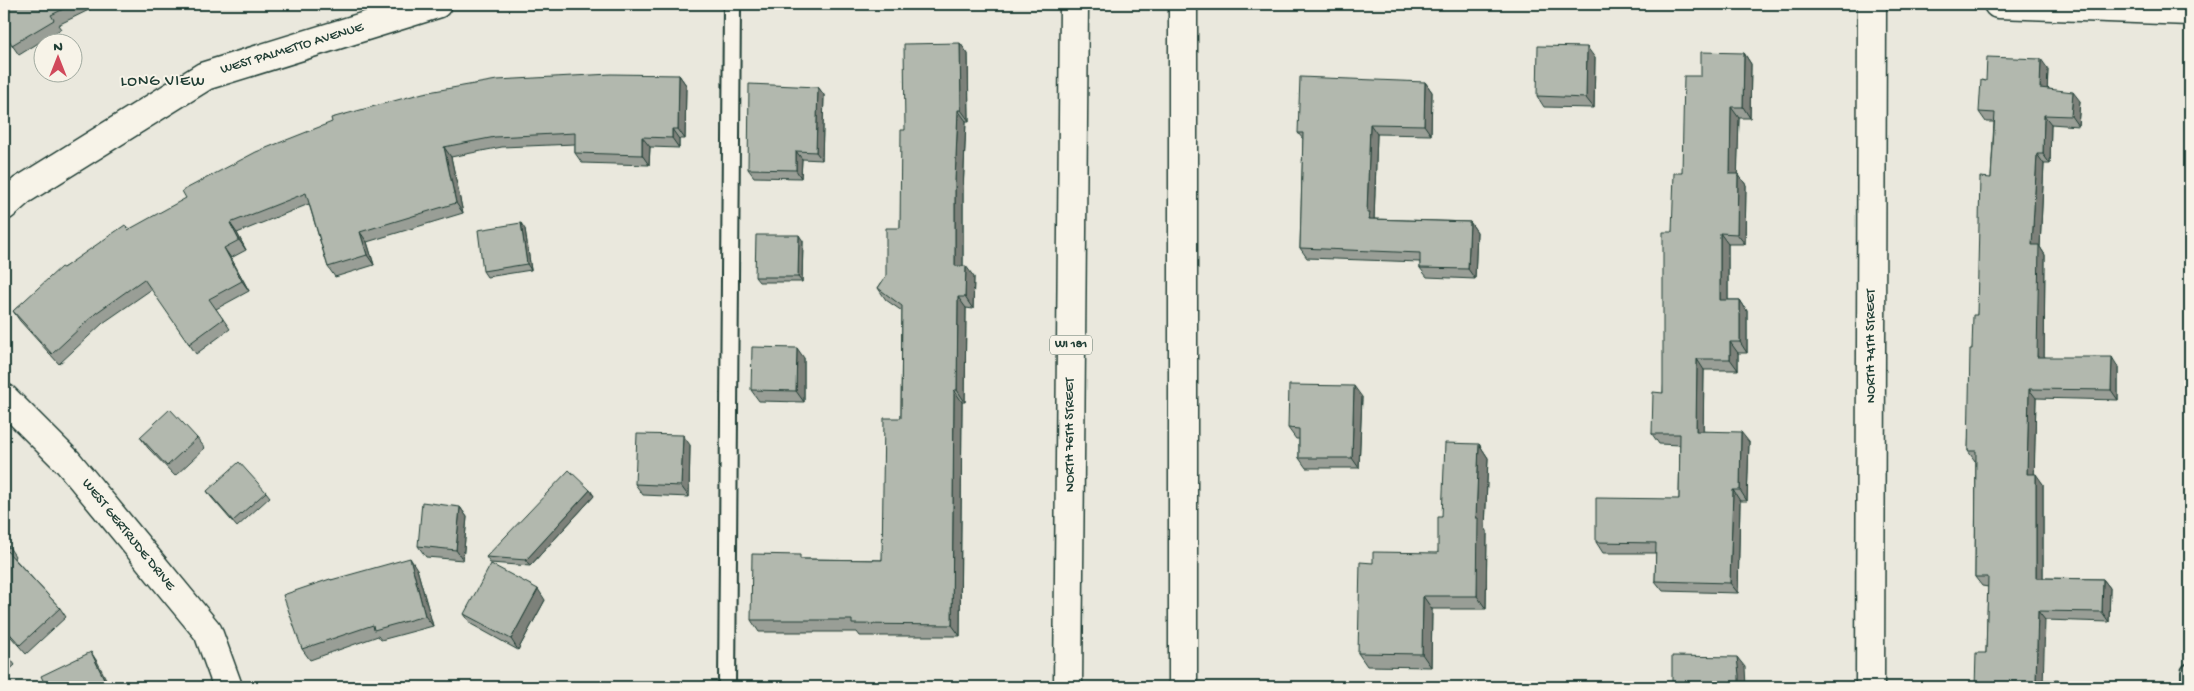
<svg xmlns="http://www.w3.org/2000/svg" width="2194" height="691" font-family="'Gochi Hand',sans-serif">
  <style>
    .lines { fill: none; stroke-linecap: round; stroke-linejoin: round }
    .lane-casing { stroke: #1f3d34; stroke-width: 20 }
    .street-casing { stroke: #1f3d34; stroke-width: 31 }
    .primary-casing { stroke: #1f3d34; stroke-width: 31 }
    .lane { stroke: #f7f3e8; stroke-width: 16 }
    .street { stroke: #f7f3e8; stroke-width: 28 }
    .primary { stroke: #f7f3e8; stroke-width: 28 }
    .wall { fill: #999e96; stroke: #1f3d34 }
    .shaded-wall { fill: #7d817a; stroke: #1f3d34 }
    .building { fill: #b2b8ae; stroke: #1f3d34 }
    .labels { text-anchor: middle; dominant-baseline: central; stroke-width: 4; stroke-linejoin: round; paint-order: stroke }
    .shield { fill: #f7f3e8; stroke: #60746a; stroke-width: 1 }
    .shield-label { font-size: 12px; font-weight: bold; fill: #1f3d34 }
    .street-label { font-size: 14px; fill: #1f3d34; stroke: #f7f3e8 }
    .quarter-label { font-size: 16px; letter-spacing: 1px; fill: #1f3d34; stroke: #f7f3e8 }
  </style>
  <rect width="100%" height="100%" fill="#eae8dd"/>
  <filter id="ink" filterUnits="userSpaceOnUse"><feTurbulence type="fractalNoise" baseFrequency=".02" numOctaves="2"/><feDisplacementMap in="SourceGraphic" scale="10" xChannelSelector="R" yChannelSelector="G"/><feConvolveMatrix kernelMatrix="1 2 1 2 8 2 1 2 1" color-interpolation-filters="sRGB"/></filter>
  <g filter="url(#ink)">
    <g class="lines">
      <defs>
        <g id="lane">
          <polyline points="727,687 732,4"/>
          <polyline points="2190,687 2190,672"/>
        </g>
        <g id="street">
          <polyline points="1998,4 2190,11"/>
          <polyline points="4,206 22,190 205,76 437,4"/>
          <polyline points="4,398 68,462 208,632 228,687"/>
          <polyline points="1870,687 1872,4"/>
        </g>
        <g id="primary">
          <polyline points="1183,4 1183,687"/>
          <polyline points="1068,687 1074,4"/>
        </g>
      </defs>
      <!-- lane casing -->
      <use href="#lane" class="lane-casing"/>
      <!-- street casing -->
      <use href="#street" class="street-casing"/>
      <!-- primary casing -->
      <use href="#primary" class="primary-casing"/>
      <!-- lane -->
      <use href="#lane" class="lane"/>
      <!-- street -->
      <use href="#street" class="street"/>
      <!-- primary -->
      <use href="#primary" class="primary"/>
    </g>
    <!-- wall -->
    <g class="wall">
      <polygon points="4,4 101,4 58,25 61,29 19,55 12,45"/>
      <polygon points="960,43 968,54 969,121 966,121 963,192 963,266 974,277 973,309 966,308 965,402 962,402 960,636 860,636 857,632 759,632 751,620 803,559 882,560 901,418 902,311 886,300 878,288 886,276 900,228 905,130"/>
      <polygon points="1744,53 1751,64 1750,118 1739,118 1737,174 1738,174 1746,185 1745,244 1728,244 1728,300 1740,300 1747,311 1747,353 1738,353 1738,370 1704,370 1703,431 1749,442 1747,501 1740,501 1738,593 1663,591 1655,581 1656,553 1603,553 1596,542 1679,499 1680,445 1659,444 1652,434 1663,393 1672,232 1682,173 1701,76"/>
      <polygon points="1595,58 1594,108 1544,107 1537,96"/>
      <polygon points="2048,69 2047,88 2080,101 2078,126 2051,124 2050,164 2044,164 2040,247 2045,255 2044,357 2118,367 2118,400 2036,398 2034,474 2043,484 2043,578 2103,579 2110,588 2109,622 2045,620 1975,687 1986,653 1988,587 1982,586 1975,577 1976,461 1975,461 1968,451 1972,349 1977,315 1991,178 1994,122 1986,122 1979,112"/>
      <polygon points="679,75 686,85 685,139 679,139 679,148 650,147 649,165 582,163 575,153 575,144 502,147 451,157 463,213 367,242 374,265 335,277 328,267 309,204 237,233 246,250 231,258 249,291 216,309 230,329 196,354 152,289 103,323 59,364 20,321 13,311 63,268 128,230"/>
      <polygon points="1425,82 1432,92 1431,135 1377,134 1374,219 1470,222 1477,232 1475,279 1427,277 1420,268 1420,262 1307,258 1300,248 1303,139 1298,133"/>
      <polygon points="818,87 824,95 822,160 802,159 801,178 754,177 748,169"/>
      <polygon points="525,229 531,270 487,277 483,271"/>
      <polygon points="803,241 802,282 759,282 755,277"/>
      <polygon points="804,358 804,402 759,401 751,390"/>
      <polygon points="1362,397 1359,468 1306,468 1299,458 1299,439 1296,439 1288,428"/>
      <polygon points="140,437 197,438 205,448 175,476 148,448"/>
      <polygon points="1479,444 1488,458 1485,528 1487,531 1486,609 1432,609 1431,667 1367,666 1358,653 1373,563 1438,553 1442,517"/>
      <polygon points="690,445 689,497 643,495 635,484"/>
      <polygon points="590,490 594,496 530,566 490,563 486,557"/>
      <polygon points="207,491 266,492 270,497 237,527 211,497"/>
      <polygon points="460,507 467,517 463,560 426,557 418,546"/>
      <polygon points="4,542 9,547 15,556 14,558 60,608 66,617 26,654 4,629"/>
      <polygon points="417,569 433,626 381,640 378,636 310,660 302,649 331,580"/>
      <polygon points="545,600 518,650 471,624 464,614"/>
      <polygon points="4,650 15,665 4,675"/>
    </g>
    <!-- shaded-wall -->
    <g class="shaded-wall">
      <polygon points="960,43 968,54 969,121 961,110"/>
      <polygon points="1587,47 1595,58 1594,108 1586,98"/>
      <polygon points="1744,53 1751,64 1750,118 1743,107"/>
      <polygon points="2041,59 2048,69 2047,97 2040,88"/>
      <polygon points="679,75 686,85 685,139 678,129"/>
      <polygon points="1425,82 1432,92 1431,135 1424,125"/>
      <polygon points="818,87 824,95 822,160 816,152"/>
      <polygon points="2073,92 2080,101 2078,126 2071,116"/>
      <polygon points="1731,107 1739,118 1737,185 1730,174"/>
      <polygon points="958,110 966,121 963,192 963,277 955,266 955,181"/>
      <polygon points="2044,115 2051,124 2050,164 2043,154"/>
      <polygon points="1370,124 1377,134 1374,220 1369,219 1367,213"/>
      <polygon points="672,129 679,139 679,148 672,138"/>
      <polygon points="642,137 650,147 649,165 642,155"/>
      <polygon points="444,147 451,157 463,213 456,203"/>
      <polygon points="796,151 802,159 801,178 796,170"/>
      <polygon points="2037,154 2044,164 2040,247 2045,255 2044,367 2037,357 2032,245"/>
      <polygon points="1738,174 1746,185 1745,244 1737,234"/>
      <polygon points="1470,222 1477,232 1475,279 1468,269"/>
      <polygon points="230,223 237,233 246,250 239,240"/>
      <polygon points="521,223 525,229 531,270 527,264"/>
      <polygon points="360,232 367,242 374,265 367,255"/>
      <polygon points="1720,233 1728,244 1728,311 1720,300"/>
      <polygon points="799,235 803,241 802,282 798,277"/>
      <polygon points="224,248 231,258 249,291 242,281"/>
      <polygon points="966,266 974,277 973,309 965,297"/>
      <polygon points="958,297 966,308 965,402 957,390"/>
      <polygon points="1740,300 1747,311 1747,353 1740,342"/>
      <polygon points="1730,342 1738,353 1738,370 1730,359"/>
      <polygon points="797,348 804,358 804,402 796,391"/>
      <polygon points="2112,357 2118,367 2118,400 2111,390"/>
      <polygon points="1697,359 1704,370 1703,441 1696,431"/>
      <polygon points="1354,386 1362,397 1359,468 1352,458"/>
      <polygon points="2029,389 2036,398 2034,484 2027,474"/>
      <polygon points="954,390 962,402 960,636 952,625"/>
      <polygon points="1741,432 1749,442 1747,501 1740,490"/>
      <polygon points="683,435 690,445 689,497 681,486"/>
      <polygon points="1479,444 1488,458 1485,528 1487,531 1486,609 1477,596 1476,518"/>
      <polygon points="2036,474 2043,484 2043,587 2036,578"/>
      <polygon points="590,490 594,496 530,566 526,560"/>
      <polygon points="1733,490 1740,501 1738,593 1730,583"/>
      <polygon points="460,507 467,517 463,560 456,550"/>
      <polygon points="410,558 417,569 433,626 425,616"/>
      <polygon points="2103,579 2110,588 2109,622 2102,612"/>
      <polygon points="538,589 545,600 518,650 511,639"/>
      <polygon points="1423,596 1432,609 1431,667 1422,654"/>
      <polygon points="2038,611 2045,620 2043,687 2036,680"/>
      <polygon points="91,652 98,663 110,687 108,687"/>
      <polygon points="1737,657 1745,667 1746,687 1739,687"/>
      <polygon points="2109,681 2113,687 2109,687"/>
    </g>
    <!-- building -->
    <g class="building">
      <polygon points="4,4 74,4 51,15 54,20 12,45 4,31"/>
      <polygon points="960,43 961,110 958,110 955,181 955,266 966,266 965,297 958,297 957,390 954,390 952,625 852,624 852,620 751,620 752,554 800,555 800,559 882,560 884,418 901,418 902,306 878,288 886,276 886,228 900,228 901,130 905,130 904,44"/>
      <polygon points="1538,46 1587,47 1586,98 1537,96"/>
      <polygon points="1701,52 1744,53 1743,107 1731,107 1730,174 1738,174 1737,234 1720,233 1720,300 1740,300 1740,342 1730,342 1730,359 1697,359 1696,431 1741,432 1740,490 1733,490 1730,583 1655,581 1656,543 1596,542 1596,498 1679,499 1680,434 1652,434 1653,392 1663,393 1663,232 1672,232 1674,173 1682,173 1684,76 1701,76"/>
      <polygon points="1987,57 2041,59 2040,88 2073,92 2071,116 2044,115 2043,154 2037,154 2032,245 2039,245 2037,357 2112,357 2111,390 2029,389 2027,474 2036,474 2036,578 2103,579 2102,612 2038,611 2036,680 2109,681 2109,687 1975,687 1976,653 1986,653 1988,577 1975,577 1976,451 1968,451 1970,349 1972,349 1973,315 1977,315 1980,177 1991,178 1995,113 1979,112 1981,80 1986,81"/>
      <polygon points="611,74 679,75 678,129 672,129 672,138 642,137 642,155 575,153 575,133 495,137 444,147 456,203 360,232 367,255 328,267 306,193 230,223 239,240 224,248 242,281 209,299 223,319 189,344 144,279 96,313 52,354 13,311 61,267 63,268 125,225 128,230 186,198 182,191 256,152 332,122 331,118 423,93 497,80"/>
      <polygon points="1300,77 1425,82 1424,125 1370,124 1367,213 1370,213 1369,219 1470,222 1468,269 1420,268 1420,253 1300,248 1303,133 1298,133"/>
      <polygon points="749,84 818,87 816,152 796,151 796,170 748,169"/>
      <polygon points="521,223 527,264 483,271 478,230"/>
      <polygon points="756,235 799,235 798,277 755,277"/>
      <polygon points="752,347 797,348 796,391 751,390"/>
      <polygon points="1289,385 1354,386 1352,458 1299,458 1299,429 1288,428"/>
      <polygon points="170,409 197,438 167,466 140,437"/>
      <polygon points="637,434 683,435 681,486 635,484"/>
      <polygon points="1445,443 1479,444 1476,518 1478,518 1477,596 1423,596 1422,654 1358,653 1360,562 1373,563 1373,552 1438,553 1438,517 1442,517"/>
      <polygon points="239,462 266,492 233,521 207,491"/>
      <polygon points="569,470 590,490 526,560 486,557"/>
      <polygon points="422,502 460,507 456,550 418,546"/>
      <polygon points="4,542 9,547 6,550 60,608 20,645 4,627"/>
      <polygon points="410,558 425,616 374,630 373,625 302,649 283,595 330,579 331,580"/>
      <polygon points="491,564 538,589 511,639 464,614"/>
      <polygon points="4,650 7,654 4,657"/>
      <polygon points="91,652 108,687 46,687 41,676"/>
      <polygon points="1672,656 1737,657 1739,675 1739,687 1672,687"/>
    </g>
  </g>
  <g class="labels">
    <!-- shield labels -->
    <rect class="shield" x="1050" y="335.5" width="42" height="19" rx="4"/>
    <g class="shield-label">
      <text x="1071" y="345">WI 181</text>
    </g>
    <!-- street labels -->
    <g class="street-label">
      <text transform="translate(292 49) rotate(-17)">WEST PALMETTO AVENUE</text>
      <text transform="translate(1871 346) rotate(-90)">NORTH 74TH STREET</text>
      <text transform="translate(1070 435) rotate(-90)">NORTH 76TH STREET</text>
      <text transform="translate(128 535) rotate(51)">WEST GERTRUDE DRIVE</text>
    </g>
    <!-- quarter labels -->
    <g class="quarter-label">
      <text x="163" y="82">LONG VIEW</text>
    </g>
  </g>
  <!-- margin -->
  <rect width="2194" height="691" fill="none" stroke="#f7f3e8" stroke-width="20"/>
  <rect x="10" y="10" width="2174" height="671" fill="none" stroke="#1f3d34" stroke-width="2" filter="url(#ink)"/>
  <!-- north arrow -->
  <g transform="translate(58 58)"><circle r="24" fill="#f7f3e8" stroke="#a1aaa0"/>
  <path d="M0-4L9 19L0 12L-9 19Z" fill="#d1495b"/>
  <text y="-8" font-size="14" font-weight="bold" text-anchor="middle" fill="#1f3d34">N</text>
  </g>
</svg>
